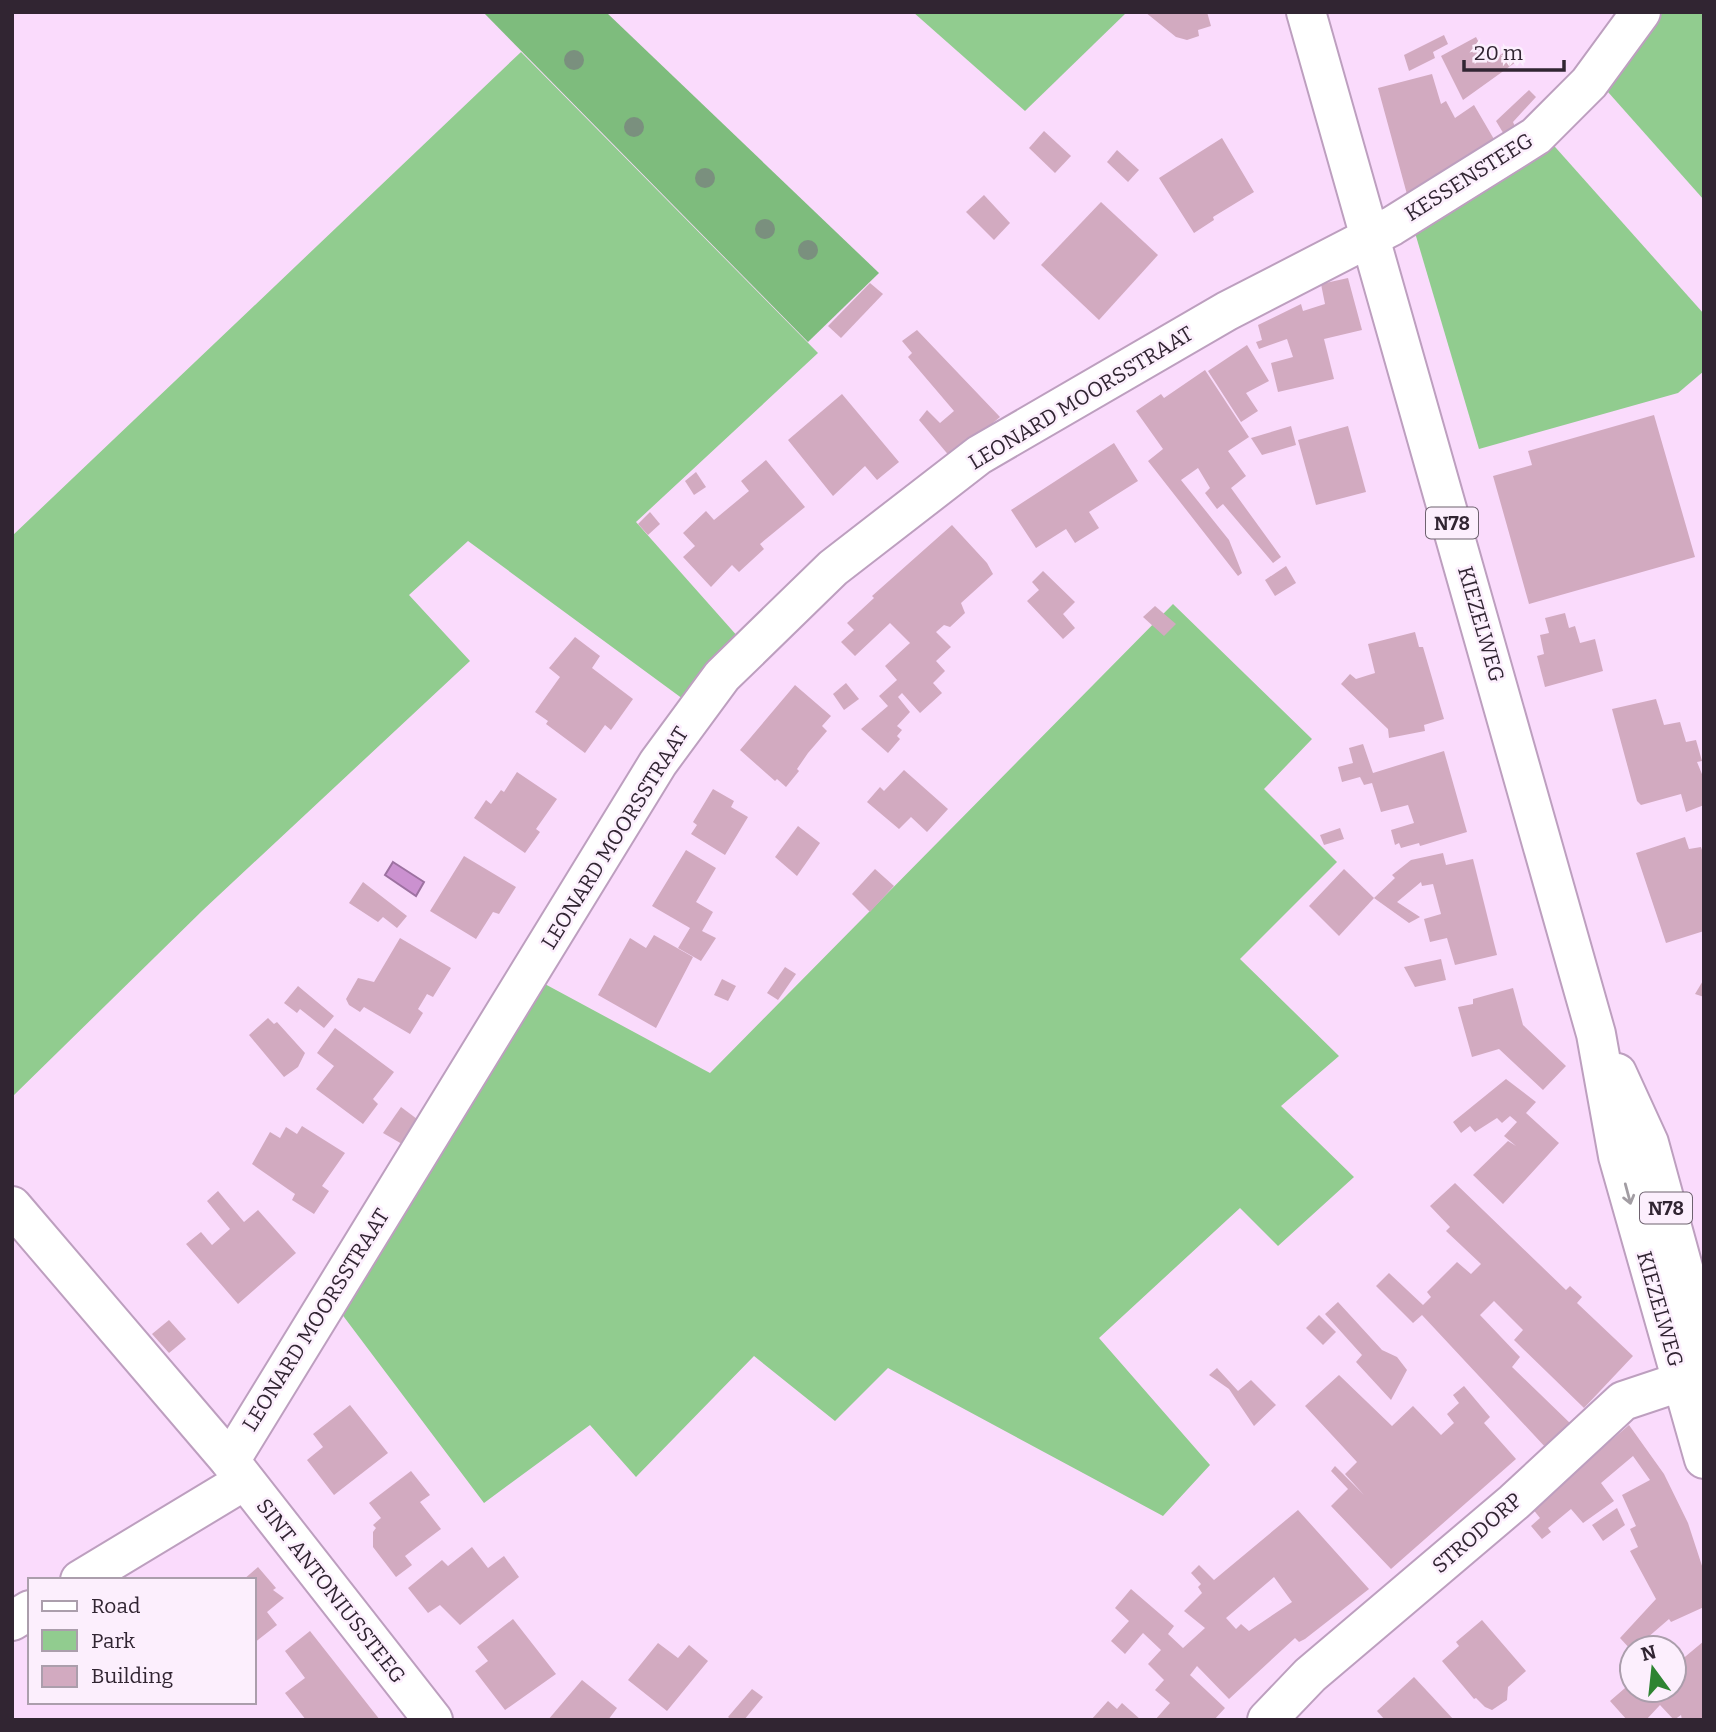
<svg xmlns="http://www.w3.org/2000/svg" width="1716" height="1732" font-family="Bitter,serif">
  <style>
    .green { fill: #91cc8f }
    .forest { fill: #7ebc7d }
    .water { fill: #cb91d0; stroke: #9d71a1; stroke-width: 2 }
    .building { fill: #d2aac0; fill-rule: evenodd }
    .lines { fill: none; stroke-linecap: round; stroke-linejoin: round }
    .minor-casing { stroke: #bd9fbf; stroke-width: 42 }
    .major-casing { stroke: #bd9fbf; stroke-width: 42 }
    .minor { stroke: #fff; stroke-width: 38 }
    .major { stroke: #fff; stroke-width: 38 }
    .tree { fill: #7a907e }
    .oneway { stroke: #a29da3 }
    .labels { text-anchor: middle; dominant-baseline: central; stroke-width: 5; stroke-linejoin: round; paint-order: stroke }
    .shield { fill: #fceffd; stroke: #6e626f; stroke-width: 2 }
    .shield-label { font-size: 19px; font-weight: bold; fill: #312532 }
    .street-label { font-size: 21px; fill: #312532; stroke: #fceffd }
  </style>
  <rect width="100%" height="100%" fill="#fadbfc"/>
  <!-- green -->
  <g class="green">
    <polygon points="913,12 1127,12 1025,111"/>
    <polygon points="1657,12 1704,12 1704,200 1600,83"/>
    <polygon points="521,52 818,353 636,522 739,638 683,699 468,541 409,595 470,661 203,910 12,1097 12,536"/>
    <polygon points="1548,139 1704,314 1704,371 1678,393 1479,449 1413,226"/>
    <polygon points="1173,604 1312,739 1264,789 1337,862 1240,959 1339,1056 1281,1106 1354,1177 1278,1246 1240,1208 1099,1338 1210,1465 1163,1516 888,1368 835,1421 754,1356 636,1477 590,1425 484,1503 341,1313 543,983 710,1073"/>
  </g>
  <!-- forest -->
  <polygon class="forest" points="483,12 606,12 879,273 808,342"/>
  <!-- water -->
  <polygon class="water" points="393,862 424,882 416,896 385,875"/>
  <!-- building -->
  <g class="building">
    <polygon points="1145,12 1207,12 1211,26 1198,30 1199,36 1187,40 1176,37"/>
    <polygon points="1444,35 1448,44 1433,52 1435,58 1409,71 1404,55"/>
    <polygon points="1476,37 1489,62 1508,50 1516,62 1463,100 1441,56"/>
    <polygon points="1432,74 1441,104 1446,101 1455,118 1474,105 1498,146 1408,198 1378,88"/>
    <polygon points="1529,90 1536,97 1513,122 1517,131 1505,136 1496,121"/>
    <polygon points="1044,131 1071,156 1055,173 1029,148"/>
    <polygon points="1222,138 1254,192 1213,217 1214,220 1194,233 1159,178"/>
    <polygon points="1117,150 1139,170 1128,182 1107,162"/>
    <polygon points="984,195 1010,223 994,240 966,212"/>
    <polygon points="1101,202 1158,255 1099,320 1041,265"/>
    <polygon points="1348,278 1362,330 1324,339 1334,379 1278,392 1271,363 1293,357 1287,339 1259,349 1256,342 1262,340 1258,325 1301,304 1303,311 1325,304 1321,284"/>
    <polygon points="870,283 883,294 841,338 828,326"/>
    <polygon points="917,330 1000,417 951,458 919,420 927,410 940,423 954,411 908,357 912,353 902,341"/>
    <polygon points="1247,345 1269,381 1246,393 1258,411 1241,422 1208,371"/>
    <polygon points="1205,370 1249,437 1228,451 1246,476 1231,488 1281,557 1273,563 1223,504 1217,509 1205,493 1210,488 1198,468 1181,480 1229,540 1242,573 1238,576 1148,461 1163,449 1136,411 1161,394 1164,398"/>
    <polygon points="842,394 899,462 877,480 865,466 833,496 788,440"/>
    <polygon points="1654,415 1695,557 1529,604 1493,476 1532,465 1528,451"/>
    <polygon points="1291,426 1296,445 1262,455 1251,438"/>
    <polygon points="1348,426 1366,492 1316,505 1298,440"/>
    <polygon points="1114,443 1138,481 1089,512 1099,528 1075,543 1066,529 1036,548 1011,510"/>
    <polygon points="766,460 805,507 760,544 764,549 739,572 732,565 711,587 683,557 695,546 683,533 706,511 714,520 749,491 741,481"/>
    <polygon points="696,472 706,487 694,495 685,481"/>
    <polygon points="650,512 660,524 648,535 638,524"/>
    <polygon points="952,525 987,563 993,574 961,603 965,613 950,627 944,625 936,632 951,647 936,661 945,671 933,683 942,693 920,713 902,693 898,697 910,712 897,726 902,730 897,736 900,739 888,753 861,729 888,706 879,696 897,680 885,666 910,643 890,623 855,656 841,642 854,630 847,623 874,598 872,596"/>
    <polygon points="1286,566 1296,583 1275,596 1265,580"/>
    <polygon points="1043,571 1075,602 1063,614 1075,628 1063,639 1027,601 1039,590 1032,582"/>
    <polygon points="1155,606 1176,624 1164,636 1143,617"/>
    <polygon points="1565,613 1569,628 1575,626 1580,643 1595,639 1603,671 1545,687 1537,656 1544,654 1540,635 1549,633 1545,618"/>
    <polygon points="1415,632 1419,647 1423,647 1444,719 1424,725 1425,731 1389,738 1388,729 1341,684 1350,674 1356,679 1375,673 1368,644"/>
    <polygon points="575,637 600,656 592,668 633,699 611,730 605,725 585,753 546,724 548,721 535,712 560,677 549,668"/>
    <polygon points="846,683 859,699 844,710 833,694"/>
    <polygon points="795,685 831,716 822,726 827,731 808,753 797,769 799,771 786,787 777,779 775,781 740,750"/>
    <polygon points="1656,699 1664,725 1680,722 1686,742 1696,740 1702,761 1697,762 1704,779 1704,805 1686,812 1681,794 1641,805 1637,801 1612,709"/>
    <polygon points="1363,744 1373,773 1444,751 1467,832 1420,846 1419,843 1401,848 1399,843 1395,845 1391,830 1414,823 1408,805 1381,812 1372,783 1364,785 1360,777 1342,782 1338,767 1353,763 1349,748"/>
    <polygon points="904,770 948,809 927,832 911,817 899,829 867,802 880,787 884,791"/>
    <polygon points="517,772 557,799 536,829 540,832 525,853 474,818 486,800 491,804 501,790 504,792"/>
    <polygon points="713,789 734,801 731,807 748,817 725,855 691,834 697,825 693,822"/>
    <polygon points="798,826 820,843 797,876 775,857"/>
    <polygon points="1340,828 1344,839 1324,845 1320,835"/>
    <polygon points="1685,837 1689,849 1701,847 1704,856 1704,931 1666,943 1636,853"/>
    <polygon points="686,850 716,868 696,902 713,912 702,931 716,938 701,961 678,948 690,928 652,906"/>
    <polygon points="1443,853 1446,865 1473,859 1497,955 1455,965 1447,938 1430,942 1424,919 1441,914 1433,884 1422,886 1421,882 1397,902 1420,917 1409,923 1374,898 1395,878 1392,875 1411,860"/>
    <polygon points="464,856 516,887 499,914 493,912 476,939 430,911"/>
    <polygon points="875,869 894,886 870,912 852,894"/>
    <polygon points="1344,869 1374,898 1339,936 1309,906"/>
    <polygon points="363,882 407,916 397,928 383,917 378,922 349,903"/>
    <polygon points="654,935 693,957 656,1028 598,995 630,938 646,948"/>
    <polygon points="400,938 451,968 433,997 427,994 418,1009 423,1013 410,1034 364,1007 360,1012 349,1005 346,999 358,978 374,982"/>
    <polygon points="1441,959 1446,980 1415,987 1404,967"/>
    <polygon points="785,967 796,974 778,1000 767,993"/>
    <polygon points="722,979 736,986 728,1001 714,995"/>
    <polygon points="1704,979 1704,997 1695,994"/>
    <polygon points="298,986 334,1016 324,1028 300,1009 297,1013 284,1003"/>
    <polygon points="1513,988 1523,1025 1566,1066 1543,1090 1499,1049 1472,1057 1458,1007 1473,1004 1473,999"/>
    <polygon points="268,1018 274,1024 277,1022 305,1053 298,1067 284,1077 249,1035"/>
    <polygon points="335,1028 394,1072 373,1099 378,1104 363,1124 316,1089 334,1066 317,1053"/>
    <polygon points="1506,1079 1536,1102 1526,1113 1559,1143 1503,1204 1473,1175 1508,1141 1516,1146 1504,1136 1517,1122 1510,1116 1502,1123 1497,1118 1475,1132 1470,1126 1461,1133 1453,1122"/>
    <polygon points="401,1107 417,1119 402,1144 383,1133"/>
    <polygon points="302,1126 345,1153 322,1186 329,1191 314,1214 292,1200 295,1194 252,1164 270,1132 280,1138 286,1127 297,1134"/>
    <polygon points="1455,1183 1566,1290 1570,1286 1582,1297 1577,1303 1633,1356 1584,1408 1514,1340 1523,1330 1494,1301 1480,1315 1520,1357 1512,1367 1571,1424 1547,1449 1422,1315 1413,1323 1376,1286 1389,1273 1423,1305 1431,1297 1427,1292 1457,1262 1471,1274 1481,1264 1446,1231 1450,1227 1430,1206"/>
    <polygon points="218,1191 244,1222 258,1210 296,1253 238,1304 186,1244 201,1232 212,1245 230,1229 207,1201"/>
    <polygon points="1338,1302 1382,1350 1397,1357 1407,1370 1391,1400 1356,1362 1362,1355 1325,1314"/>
    <polygon points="1319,1315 1336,1332 1323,1345 1306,1328"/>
    <polygon points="169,1320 186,1339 169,1353 152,1334"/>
    <polygon points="1217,1368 1238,1391 1251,1380 1276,1405 1254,1426 1229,1389 1209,1375"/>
    <polygon points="1339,1375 1392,1426 1413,1406 1441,1435 1454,1423 1447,1414 1459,1403 1453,1395 1464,1386 1490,1417 1484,1423 1516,1459 1391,1569 1331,1506 1348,1489 1331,1471 1335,1466 1364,1495 1345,1474 1357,1462 1305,1406"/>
    <polygon points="350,1405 388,1453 334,1495 307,1460 323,1447 313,1434"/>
    <polygon points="1629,1425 1664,1474 1688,1523 1704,1572 1704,1607 1671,1622 1669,1619 1632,1651 1620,1638 1656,1599 1630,1551 1638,1547 1630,1529 1636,1526 1622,1495 1650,1480 1633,1456 1601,1483 1614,1501 1583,1523 1571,1509 1548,1528 1551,1532 1542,1539 1531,1526 1540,1518 1532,1508"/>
    <polygon points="411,1471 430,1495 420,1502 441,1529 405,1556 412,1565 396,1577 373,1547 373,1532 376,1528 373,1525 381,1518 369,1503"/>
    <polygon points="1617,1508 1625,1525 1603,1541 1592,1525"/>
    <path d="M1298,1510L1369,1589L1305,1639L1299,1642L1295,1638L1229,1699L1197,1666L1190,1675L1225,1708L1214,1720H1155L1170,1703L1155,1690L1164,1680L1148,1664L1161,1650L1143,1633L1125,1654L1111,1641L1129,1621L1115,1608L1131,1589L1174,1626L1168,1634L1183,1648L1205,1628L1184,1611L1202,1593L1198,1587L1201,1584L1191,1573L1199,1565L1214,1580ZM1274,1577L1292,1602L1249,1631L1241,1624L1236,1629L1226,1618Z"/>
    <polygon points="472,1547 488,1568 504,1556 519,1577 460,1625 440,1605 428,1613 408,1588 442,1560 448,1566"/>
    <polygon points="258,1567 276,1588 273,1590 284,1598 267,1612 277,1625 254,1643 254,1580 243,1580"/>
    <polygon points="513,1619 556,1674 505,1710 475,1671 488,1661 477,1647"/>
    <polygon points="1482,1620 1526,1671 1508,1687 1507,1700 1492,1710 1485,1707 1476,1698 1474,1699 1442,1661 1459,1646 1456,1642"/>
    <polygon points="310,1631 380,1720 306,1720 285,1693 305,1678 285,1651"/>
    <polygon points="1704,1641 1704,1720 1682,1720 1681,1715 1674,1720 1660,1705 1646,1720 1627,1720 1610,1701 1632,1682 1632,1690 1674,1690 1674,1666"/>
    <polygon points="658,1643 678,1658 689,1645 708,1661 667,1711 628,1680"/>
    <polygon points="1414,1677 1454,1720 1385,1720 1377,1711"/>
    <polygon points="582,1680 617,1708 608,1720 548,1720"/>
    <polygon points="752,1689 763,1697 744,1720 732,1720 728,1717"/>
    <polygon points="1108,1701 1117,1709 1122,1703 1141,1720 1091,1720"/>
  </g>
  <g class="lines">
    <defs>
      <g id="minor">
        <polyline points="12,1206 230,1461 433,1720"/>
        <polyline points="230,1461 658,763 722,676 833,568 979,455 1227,311 1392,226 1536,136 1589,83 1641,12"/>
        <polyline points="80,1580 244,1481"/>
        <polyline points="12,1621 30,1610"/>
        <polyline points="1267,1720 1310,1675 1514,1502 1623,1401 1704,1374"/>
      </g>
      <g id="major">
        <polyline points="1306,12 1596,1034 1618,1156 1704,1459"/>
        <polyline points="1617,1073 1649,1143 1704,1344"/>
      </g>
    </defs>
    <!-- minor casing -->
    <use href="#minor" class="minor-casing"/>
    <!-- major casing -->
    <use href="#major" class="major-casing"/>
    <!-- minor -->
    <use href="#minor" class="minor"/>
    <!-- major -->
    <use href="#major" class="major"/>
  </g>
  <!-- trees -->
  <g class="tree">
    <circle cx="574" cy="60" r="10"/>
    <circle cx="634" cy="127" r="10"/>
    <circle cx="705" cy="178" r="10"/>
    <circle cx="765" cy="229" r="10"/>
    <circle cx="808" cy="250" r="10"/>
  </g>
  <!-- one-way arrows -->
  <defs><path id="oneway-shaft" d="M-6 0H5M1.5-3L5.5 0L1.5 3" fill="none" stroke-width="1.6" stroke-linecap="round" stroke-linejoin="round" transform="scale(1.75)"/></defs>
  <use class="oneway" href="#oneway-shaft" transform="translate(1628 1194) rotate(75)"/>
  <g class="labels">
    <!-- shield labels -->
    <g class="shield">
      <rect x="1426" y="507.5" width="52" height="31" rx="5"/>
      <rect x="1640" y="1192.5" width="52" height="31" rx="5"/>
    </g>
    <g class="shield-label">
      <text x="1452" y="523">N78</text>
      <text x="1666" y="1208">N78</text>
    </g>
    <!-- street labels -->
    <g class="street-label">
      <text transform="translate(1469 177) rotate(-32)">KESSENSTEEG</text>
      <text transform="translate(1081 398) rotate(-31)">LEONARD MOORSSTRAAT</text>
      <text transform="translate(1481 624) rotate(74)">KIEZELWEG</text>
      <text transform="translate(615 838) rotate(-58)">LEONARD MOORSSTRAAT</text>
      <text transform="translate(1660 1309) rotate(74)">KIEZELWEG</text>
      <text transform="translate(316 1320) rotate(-58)">LEONARD MOORSSTRAAT</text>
      <text transform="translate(1477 1533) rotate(-41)">STRODORP</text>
      <text transform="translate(331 1591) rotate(52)">SINT ANTONIUSSTEEG</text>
    </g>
  </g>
  <!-- border -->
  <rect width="1716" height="1732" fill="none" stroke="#312532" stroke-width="28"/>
  <!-- legend -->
  <rect x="28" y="1578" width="228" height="126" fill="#fceffd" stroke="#ab9eac" stroke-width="2"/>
  <rect x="42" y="1601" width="35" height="10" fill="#ffffff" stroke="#ab9eac" stroke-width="2"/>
  <text x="91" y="1613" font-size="21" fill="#312532">Road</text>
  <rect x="42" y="1630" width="35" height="21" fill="#91cc8f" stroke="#ab9eac" stroke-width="2"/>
  <text x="91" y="1648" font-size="21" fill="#312532">Park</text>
  <rect x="42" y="1666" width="35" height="21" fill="#d2aac0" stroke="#ab9eac" stroke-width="2"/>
  <text x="91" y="1683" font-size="21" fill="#312532">Building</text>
  <!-- north arrow -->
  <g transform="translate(1653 1669) rotate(345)"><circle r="33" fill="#fceffd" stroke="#ab9eac" stroke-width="2"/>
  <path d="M0-5L12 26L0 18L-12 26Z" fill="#2e8432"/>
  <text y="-10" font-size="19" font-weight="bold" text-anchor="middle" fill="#312532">N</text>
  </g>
  <!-- scale -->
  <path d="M1464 60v10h100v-10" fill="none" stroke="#312532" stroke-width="3.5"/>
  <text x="1474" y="60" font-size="21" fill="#312532" stroke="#fceffd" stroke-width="5" paint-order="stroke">20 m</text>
</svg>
